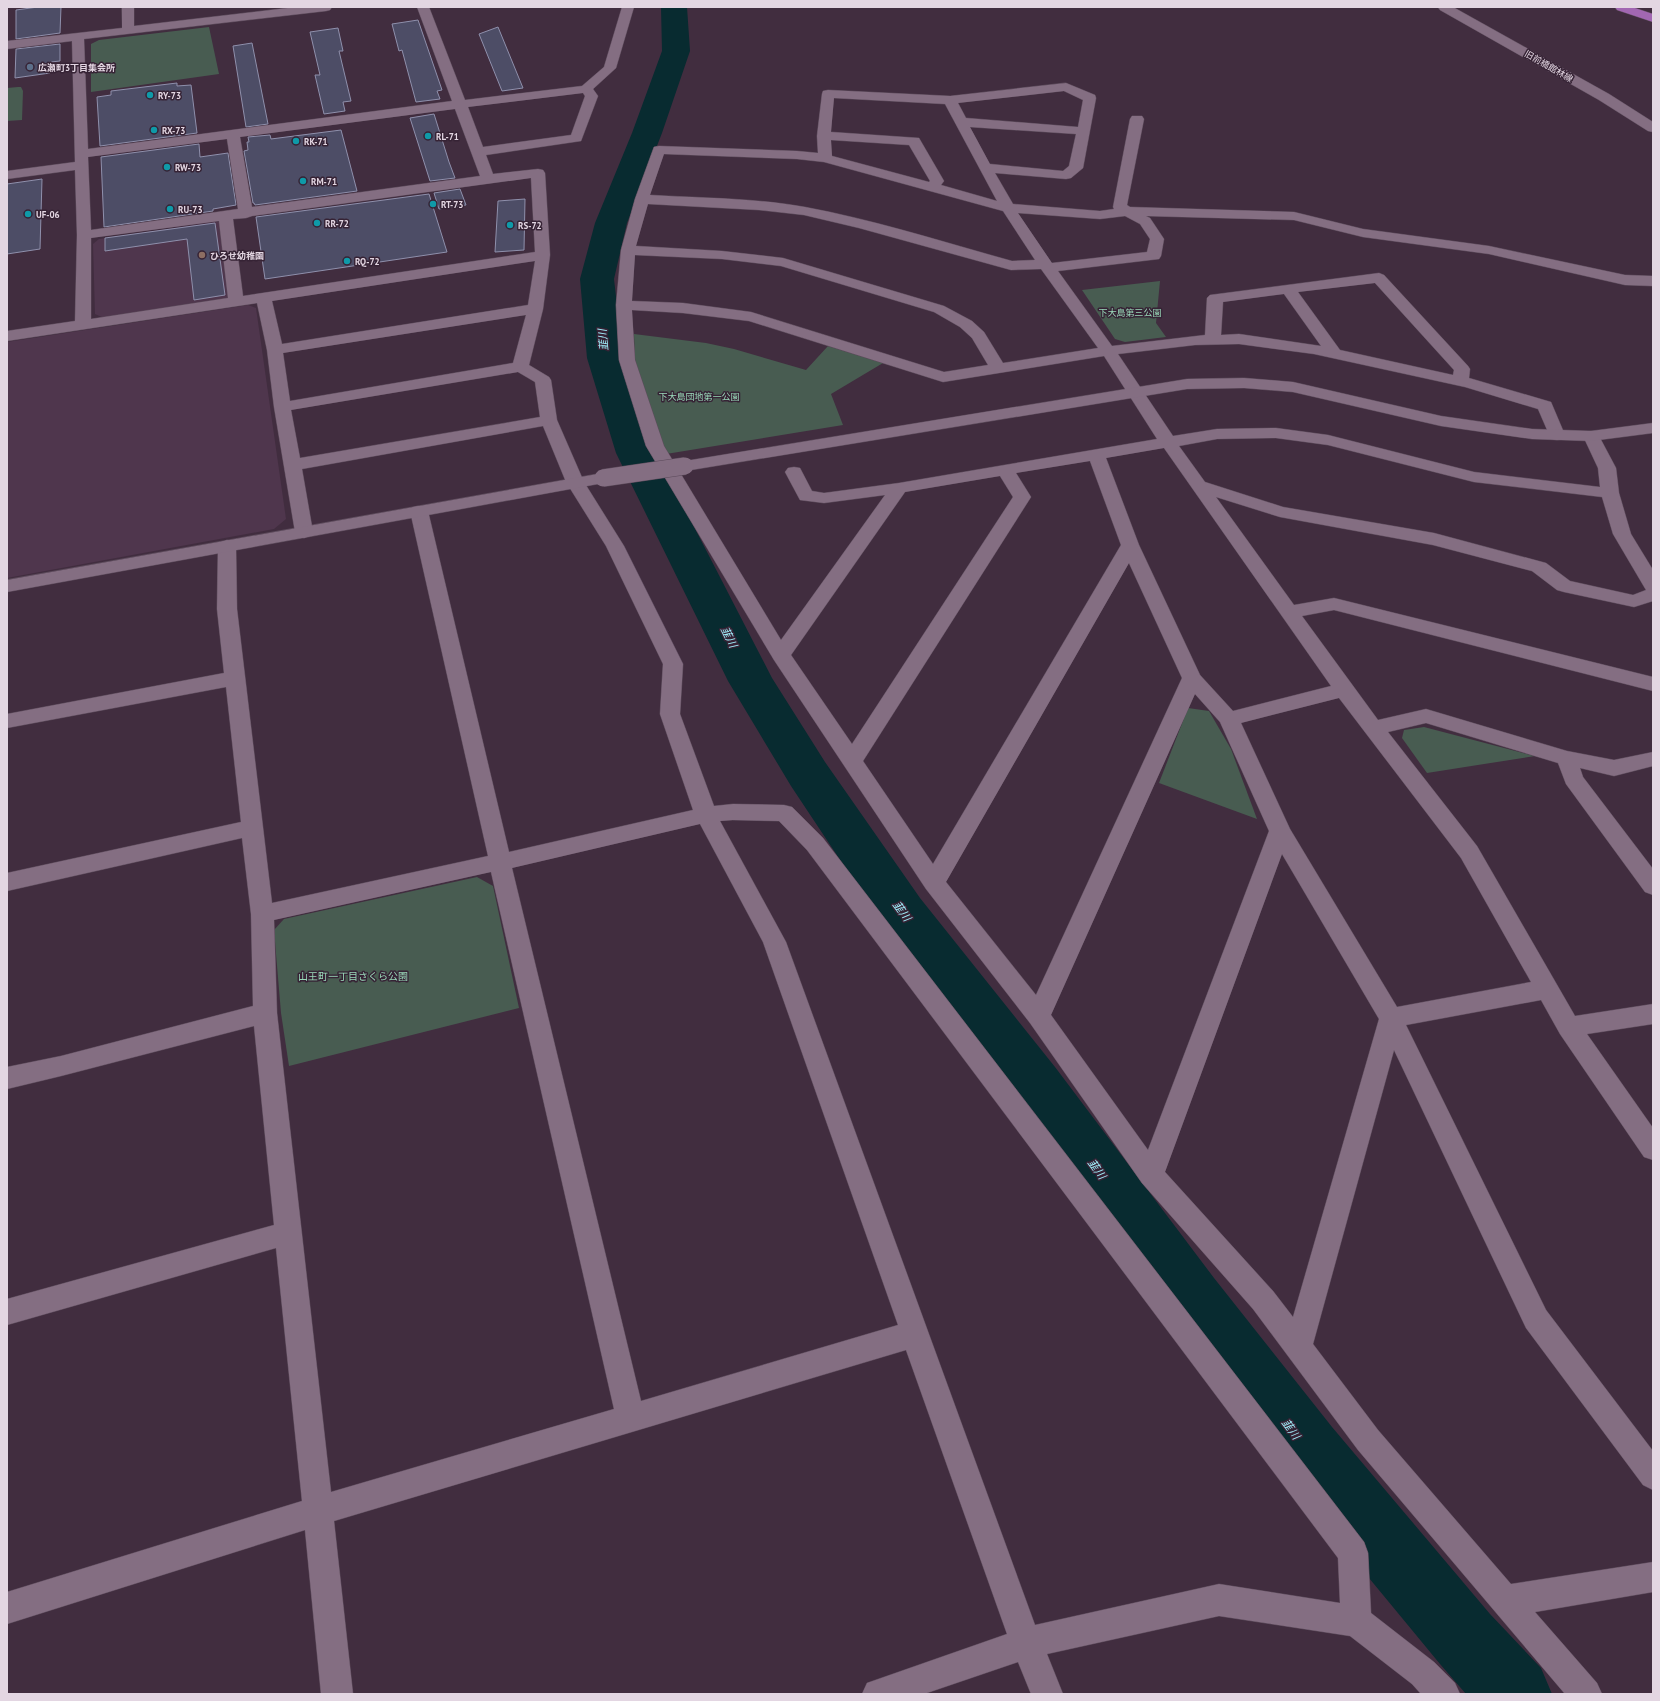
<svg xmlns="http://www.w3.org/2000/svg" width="1660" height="1701" font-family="'PT Sans','Noto Sans JP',sans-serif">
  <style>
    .built { fill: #4f364d }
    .green { fill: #485c51 }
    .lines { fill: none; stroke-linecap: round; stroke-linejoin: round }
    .river { fill: #082b30; fill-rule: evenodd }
    .building { fill: #4d4d66; stroke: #8f90ac }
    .minor-casing { stroke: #5c4b5b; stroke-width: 1 }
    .tertiary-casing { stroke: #5c4b5b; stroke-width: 1 }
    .primary-casing { stroke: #5c4b5b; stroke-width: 1 }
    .minor { fill: #846e82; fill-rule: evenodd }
    .tertiary { fill: #846e82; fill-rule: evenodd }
    .primary { fill: #a267b2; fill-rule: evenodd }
    .tertiary-bridge-casing { stroke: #5c4b5b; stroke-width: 18; stroke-linecap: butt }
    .tertiary-bridge { stroke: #846e82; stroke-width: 17 }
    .service-dot { fill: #5c6f8a; stroke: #362335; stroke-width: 1.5 }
    .culture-dot { fill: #0f9aa8; stroke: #362335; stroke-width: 1.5 }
    .education-dot { fill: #8d6e63; stroke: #362335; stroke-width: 1.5 }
    .labels { text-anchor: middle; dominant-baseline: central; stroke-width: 3; stroke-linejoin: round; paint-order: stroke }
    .far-street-label { font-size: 9px; fill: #e3d6e2; stroke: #362335 }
    .far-poi-label { font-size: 9px; font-weight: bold; fill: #e3d6e2; stroke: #362335; text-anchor: start }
    .far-park-label { font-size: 9px; fill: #9adaba; stroke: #362335 }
    .park-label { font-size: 10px; fill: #9adaba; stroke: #362335 }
    .water-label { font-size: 11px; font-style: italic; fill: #a1f1fd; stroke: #362335 }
  </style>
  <rect width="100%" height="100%" fill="#412d3f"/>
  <!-- built -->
  <g class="built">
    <polygon points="221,221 230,299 104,318 95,314 93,244 99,239"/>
    <polygon points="248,305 256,308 286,519 274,529 7,578 7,342"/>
  </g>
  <!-- green -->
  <g class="green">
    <polygon points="209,27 219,74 91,92 91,44 99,40"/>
    <polygon points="18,87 21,87 23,91 22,120 7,121 7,88"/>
    <polygon points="1160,281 1156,323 1166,337 1125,342 1115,339 1082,290"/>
    <polygon points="634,334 706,343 734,349 806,370 828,346 883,363 831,394 843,425 666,454 635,366"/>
    <polygon points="1188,708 1209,711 1231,749 1257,819 1159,783"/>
    <polygon points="1424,727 1535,756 1427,773 1402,738 1404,730"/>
    <polygon points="477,877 493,886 519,1008 289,1066 281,1013 274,930 284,919"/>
  </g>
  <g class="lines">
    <!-- river -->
    <polygon class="river" points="661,7 687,7 690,51 662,133 627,223 614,279 623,358 656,453 772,678 825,762 920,898 1055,1067 1214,1278 1332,1427 1490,1614 1541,1668 1552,1694 1466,1694 1440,1664 1284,1475 1170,1320 1015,1101 884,926 791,786 728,681 616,453 587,358 580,279 595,223 632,133 662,51"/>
  </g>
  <!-- building -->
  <g class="building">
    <polygon points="38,7 61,7 60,33 16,39 16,10"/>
    <polygon points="418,20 442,90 437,91 440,99 416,102 402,50 399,51 392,24"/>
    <polygon points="498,27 523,88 502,91 479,34"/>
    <polygon points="338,28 343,51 339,51 351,101 343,102 345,111 324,114 315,75 320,75 310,32"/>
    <polygon points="252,43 268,124 246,127 233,46"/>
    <polygon points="60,44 60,61 51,62 50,73 15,78 16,49"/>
    <polygon points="177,83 177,86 191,85 197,133 100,146 97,97 111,95 111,91"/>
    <polygon points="434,114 449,162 455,178 430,181 410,118"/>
    <polygon points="341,130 357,191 255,205 254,203 253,203 244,151 248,150 247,142 249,142 248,137 270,135 271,139"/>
    <polygon points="199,144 200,157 228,153 236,205 213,209 213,211 104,227 101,157"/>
    <polygon points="42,179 40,249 7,254 7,184"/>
    <polygon points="460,189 466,205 439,209 434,193"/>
    <polygon points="429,194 447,252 265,279 256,217"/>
    <polygon points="525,199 524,250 495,252 498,201"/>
    <polygon points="215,223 225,295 194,300 187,239 105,251 105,238"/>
  </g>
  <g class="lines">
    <defs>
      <g id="minor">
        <path d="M122,7H134V26L296,7H332L330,10L326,11L84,39L88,149L452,101L417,7H429L465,100L582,86L604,67L622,7H634L616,68L593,89L598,96L581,141L486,155L493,174L538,169L543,170L545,173L550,255L543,309L529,365L549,377L551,380L557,420L584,482L624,546L683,664L680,714L714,806L733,804L784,805L792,807L823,838L1364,1542L1368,1553L1371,1613L1434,1662L1455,1683L1460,1694H1421L1412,1684L1350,1636L1219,1616L1047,1654L1063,1694H1031L1018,1662L924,1694H862L867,1683L1007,1634L906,1350L334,1521L353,1694H321L305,1530L7,1624V1592L302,1501L276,1248L7,1325V1299L274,1225L254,1026L61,1076L7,1089V1067L61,1056L253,1006L251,914L242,838L7,891V873L241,822L226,687L7,728V714L224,673L217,609L218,546L221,542L227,540L233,542L236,546L237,609L272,903L488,856L410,511L413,507L419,506L425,507L428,511L509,852L693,810L660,714L663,664L606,546L566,482L543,426L302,469L313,532L310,536L304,538L298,536L295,532L274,407L267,350L257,303L7,341V331L75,321L77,235L75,170L7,179V171L75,162L72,41L7,49V41L122,28ZM583,93L585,96L571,135L483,147L468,107ZM455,109L480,176L252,207L240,137ZM227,139L238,209L91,230L88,157ZM531,178L535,252L243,296L233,219L246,218L252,216ZM219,221L228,298L91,319V238ZM535,261L528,305L282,344L272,301ZM526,315L513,363L290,401L283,353ZM518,372L535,382L540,417L300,458L291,410ZM733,820L779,821L807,850L1338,1558L1340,1603L1219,1584L1035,1625L786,942L720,821ZM700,824L763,942L898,1325L641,1401L512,868ZM491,872L614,1409L331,1492L277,1013L274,920Z"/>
        <path d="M1066,83L1095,95L1096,98L1083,168L1071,178L1066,179L995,173L1013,204L1100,211L1114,209L1113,207L1130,119L1132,116H1142L1144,119L1127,205L1130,207L1294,212L1363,229L1489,246L1625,275L1653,276V286L1625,285L1489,254L1363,237L1294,220L1146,216L1150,218L1164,239L1161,256L1159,259L1058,271L1112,346L1205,335L1207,298L1210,295L1379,273L1384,275L1468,366L1470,369L1469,378L1551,402L1565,435L1563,439L1557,440L1551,439L1538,409L1465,387L1314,354L1239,344L1195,345L1118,354L1173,436L1217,429L1276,428L1328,435L1474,472L1600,487L1598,468L1583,436L1585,432L1591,431L1597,432L1599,436L1616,468L1619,493L1631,534L1653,570V601L1634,607L1564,592L1557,590L1532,571L1433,545L1280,517L1216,497L1294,605L1334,598L1653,677V691L1334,610L1302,616L1378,720L1426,709L1567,751L1614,760L1653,752V766L1614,776L1580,768L1583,777L1653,869V895L1645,892L1566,784L1558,763L1426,723L1388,732L1477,846L1575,1016L1653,1004V1024L1587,1034L1653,1128V1160L1644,1157L1560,1034L1541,1000L1406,1025L1546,1310L1653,1451V1490L1643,1485L1526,1328L1394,1050L1313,1344L1378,1430L1511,1584L1653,1562V1592L1535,1612L1597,1683L1602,1694H1565L1358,1450L1253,1309L1142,1183L1030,1023L926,889L774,660L646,446L619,360L616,305L621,250L635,199L654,147L659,146L797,151L818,153L817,136L822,94L823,91L828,90L950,96ZM1064,91L1083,100L1078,127L966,118L958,103ZM834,98L945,104L997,201L941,185L944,181L919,138L831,132ZM970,127L1076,134L1069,166L1063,171L990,164ZM831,140L909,145L930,181L929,182L832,156ZM664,154L797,159L824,162L1003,211L1035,260L1012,261C943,242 875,220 805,207C756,198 700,198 650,195ZM648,204L759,210L804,215L859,228L1011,270L1041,269L1098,348L1003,363L984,332L972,321L944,306L783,258L722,251L636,246ZM1018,213L1100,219L1125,216L1140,224L1150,239L1147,252L1052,263ZM635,255L722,259L781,266L934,312L960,327L972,338L988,365L944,372L751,312L683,303L632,301ZM1375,283L1454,370L1453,375L1340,350L1298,292ZM1284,294L1321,346L1239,334L1221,335L1223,302ZM632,310L683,313L749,321L943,382L1104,356L1157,439L899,483L824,493L812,491L800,468L794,467L788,468L785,472L800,500L824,503L885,495L781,640L664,446L635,360ZM1276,438L1328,445L1474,482L1602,497L1613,534L1646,590L1633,595L1570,581L1546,563L1434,533L1283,507L1205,482L1179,446L1217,439ZM1164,448L1331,686L1233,711L1200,675L1139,545L1106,458ZM1090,461L1121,545L933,864L863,761L1031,497L1016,473ZM1000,476L1013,497L852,744L791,655L905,492ZM1129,563L1182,678L1036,995L946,882ZM1195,694L1220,722L1269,831L1148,1150L1051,1015ZM1339,698L1461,858L1531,982L1397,1007L1290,829L1241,723ZM1282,854L1379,1019L1293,1317L1273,1291L1165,1172Z"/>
      </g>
      <g id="tertiary">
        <polygon points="1438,7 1453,7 1609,94 1653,122 1653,132 1648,131 1599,100 1440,10"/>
        <polygon points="1244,378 1293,382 1441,416 1532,429 1591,431 1653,423 1653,433 1591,441 1532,439 1441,426 1293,392 1244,388 1187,389 685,471 679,470 676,466 679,462 685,461 1187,379"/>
        <polygon points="603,473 609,474 612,478 609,482 7,592 7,580"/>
      </g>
      <polygon id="primary" points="1615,7 1632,7 1653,14 1653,22 1617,10"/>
    </defs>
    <!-- minor casing -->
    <use href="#minor" class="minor-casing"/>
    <!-- tertiary casing -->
    <use href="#tertiary" class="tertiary-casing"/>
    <!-- primary casing -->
    <use href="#primary" class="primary-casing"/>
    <!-- minor -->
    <use href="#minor" class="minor"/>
    <!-- tertiary -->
    <use href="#tertiary" class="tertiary"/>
    <!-- primary -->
    <use href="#primary" class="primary"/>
    <defs>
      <polyline id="tertiary-bridge" points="603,478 685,466"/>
    </defs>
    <!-- tertiary-bridge casing -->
    <use href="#tertiary-bridge" class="tertiary-bridge-casing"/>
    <!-- tertiary-bridge -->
    <use href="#tertiary-bridge" class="tertiary-bridge"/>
  </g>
  <!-- markers -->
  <circle class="service-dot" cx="30" cy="67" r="4"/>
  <g class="culture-dot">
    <circle cx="150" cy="95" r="4"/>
    <circle cx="154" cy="130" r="4"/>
    <circle cx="428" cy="136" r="4"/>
    <circle cx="296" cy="141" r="4"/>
    <circle cx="167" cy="167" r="4"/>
    <circle cx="303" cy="181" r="4"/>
    <circle cx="433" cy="204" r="4"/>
    <circle cx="170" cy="209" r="4"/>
    <circle cx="28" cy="214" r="4"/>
    <circle cx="317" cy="223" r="4"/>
    <circle cx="510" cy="225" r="4"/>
    <circle cx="347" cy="261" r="4"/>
  </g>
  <circle class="education-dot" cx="202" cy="255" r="4"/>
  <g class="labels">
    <!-- far-street labels -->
    <g class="far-street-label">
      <text transform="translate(1549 66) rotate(30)">旧前橋館林線</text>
    </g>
    <!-- far-poi labels -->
    <g class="far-poi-label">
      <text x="38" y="67">広瀬町3丁目集会所</text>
      <text x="158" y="95">RY-73</text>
      <text x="162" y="130">RX-73</text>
      <text x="436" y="136">RL-71</text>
      <text x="304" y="141">RK-71</text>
      <text x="175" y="167">RW-73</text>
      <text x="311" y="181">RM-71</text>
      <text x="441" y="204">RT-73</text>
      <text x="178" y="209">RU-73</text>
      <text x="36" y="214">UF-06</text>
      <text x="325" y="223">RR-72</text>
      <text x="518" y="225">RS-72</text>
      <text x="210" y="255">ひろせ幼稚園</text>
      <text x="355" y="261">RQ-72</text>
    </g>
    <!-- far-park labels -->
    <g class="far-park-label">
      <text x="1130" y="312">下大島第三公園</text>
      <text x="699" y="396">下大島団地第一公園</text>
    </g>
    <!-- park labels -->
    <g class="park-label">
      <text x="353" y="976">山王町一丁目さくら公園</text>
    </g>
    <!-- water labels -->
    <g class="water-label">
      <text transform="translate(603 340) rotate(-95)">韮川</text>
      <text transform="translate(729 637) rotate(63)">韮川</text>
      <text transform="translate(902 911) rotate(54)">韮川</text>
      <text transform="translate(1097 1169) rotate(54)">韮川</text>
      <text transform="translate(1291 1429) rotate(53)">韮川</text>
    </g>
  </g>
  <!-- border -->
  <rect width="1660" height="1701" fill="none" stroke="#e3d6e2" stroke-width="16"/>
</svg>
